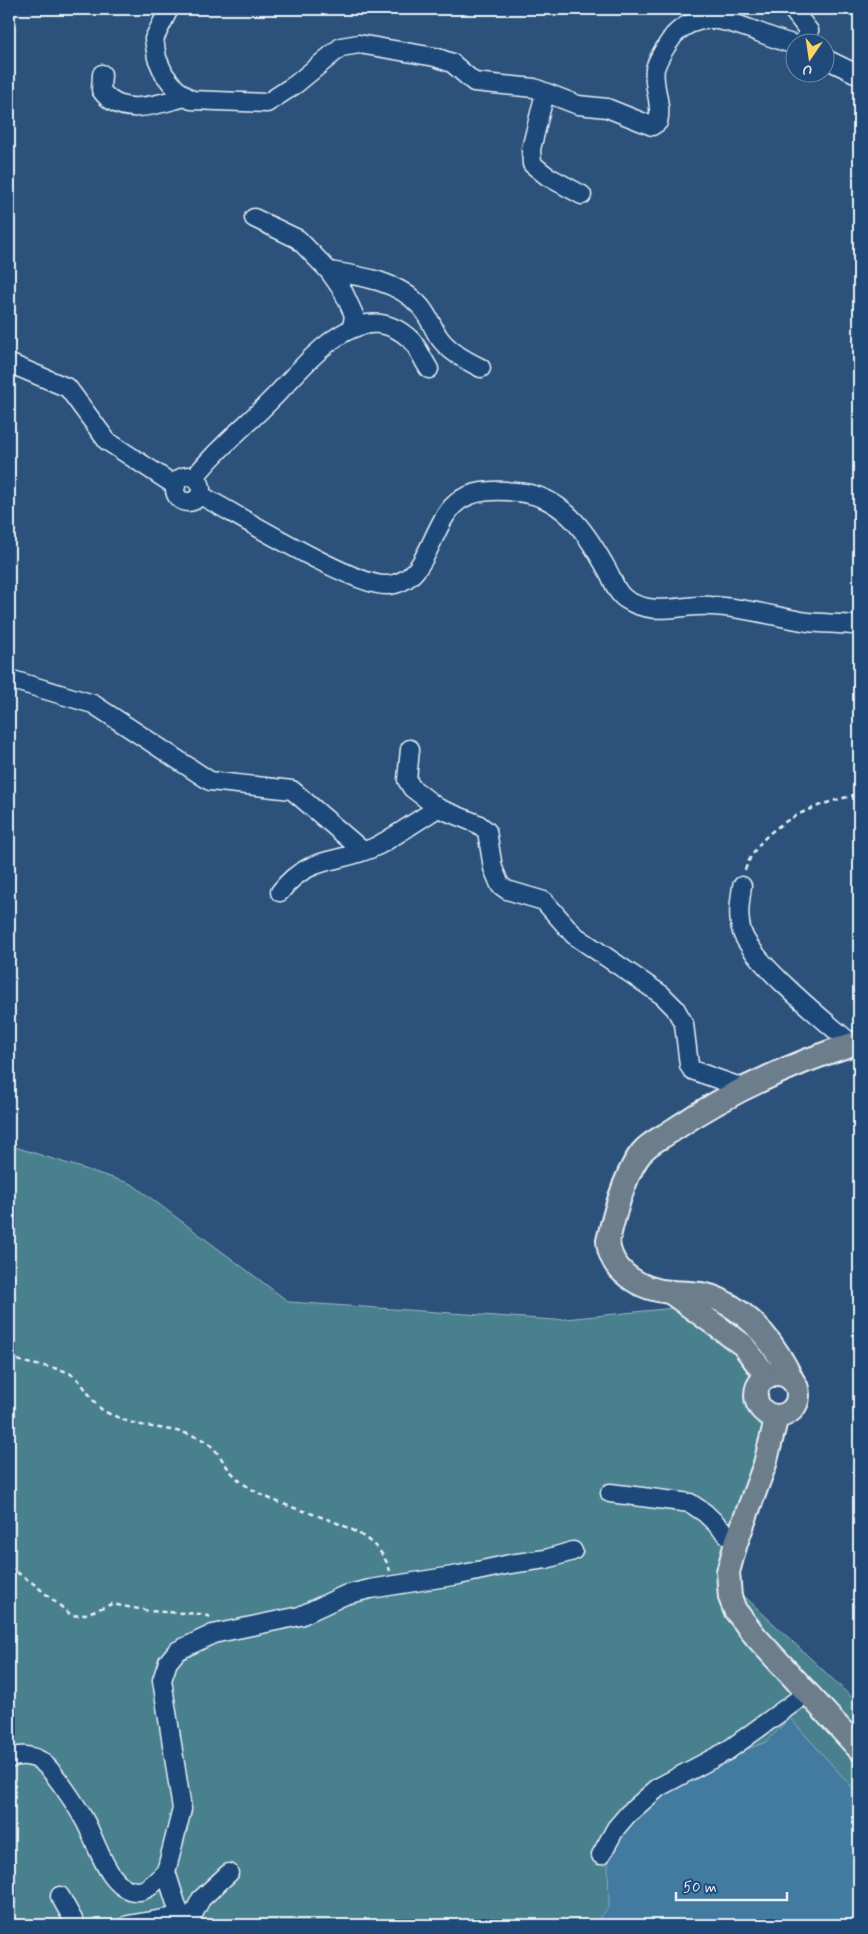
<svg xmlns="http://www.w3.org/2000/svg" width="868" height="1934" font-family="Mynerve,sans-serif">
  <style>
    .green { fill: #4a808e; stroke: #99b8c3 }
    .water { fill: #437aa0; stroke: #85aac3 }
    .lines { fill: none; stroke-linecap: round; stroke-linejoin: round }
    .minor-casing { stroke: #e8f1f8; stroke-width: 21 }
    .major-casing { stroke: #e8f1f8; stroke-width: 26 }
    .path { stroke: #e8f1f8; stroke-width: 2.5; stroke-dasharray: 5 4; stroke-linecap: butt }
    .minor { stroke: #1f4a7a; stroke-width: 18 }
    .major { stroke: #6c7d8c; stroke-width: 22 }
  </style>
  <rect width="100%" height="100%" fill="#2c527b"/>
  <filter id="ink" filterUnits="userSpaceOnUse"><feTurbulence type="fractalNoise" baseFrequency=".02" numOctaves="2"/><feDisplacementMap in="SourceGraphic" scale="10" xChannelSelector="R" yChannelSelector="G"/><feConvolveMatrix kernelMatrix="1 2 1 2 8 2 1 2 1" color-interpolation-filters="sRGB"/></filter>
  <g filter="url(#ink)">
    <!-- green -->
    <polygon class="green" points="9,1145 132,1184 289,1302 555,1320 704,1305 752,1335 766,1424 726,1579 859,1704 859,1925 9,1925"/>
    <!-- water -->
    <polygon class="water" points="790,1718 859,1795 859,1925 593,1925 609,1907 608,1864 629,1818 664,1785 709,1764 766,1742"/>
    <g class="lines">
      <defs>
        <g id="minor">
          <path d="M169,9L154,39L157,58L164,74L176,89L191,100L267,103L296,84L341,47L359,44L435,57L452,63L474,82L534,88L578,105L607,108L652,126L658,122C663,104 652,86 655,69C658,57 667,45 674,35C709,0 751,34 796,45"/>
          <polyline points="792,9 809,31 804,42"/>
          <polyline points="826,59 859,75"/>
          <path d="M102,74L101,90C121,119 157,104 185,97"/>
          <polyline points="545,93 531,149 532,164 547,176 582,195"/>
          <polyline points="254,218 298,239 329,271 343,291 354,315 352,328"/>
          <path d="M329,271C361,276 398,281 420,306C428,315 432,326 438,336C448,351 465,360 481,368"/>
          <polyline points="9,368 11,364 68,388 107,441 176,486"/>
          <circle cx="188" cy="489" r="13"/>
          <path d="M195,477C217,448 247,425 272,399C306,365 359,291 411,340C418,347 423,360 429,369"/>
          <path d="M200,495C235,513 354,587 387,585C431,583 429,521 460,500C478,488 505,490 525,493C567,500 589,537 608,571C614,582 616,593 627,600C654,617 682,604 711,606C744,607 776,617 808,622C825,624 843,623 859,626"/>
          <polyline points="9,679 93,704 210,781 292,790 363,851"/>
          <polyline points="410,749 407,780 412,788 438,808 478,824 487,831 493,868 500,885 507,890 544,901 574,935 662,995 675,1008 684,1024 689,1065 692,1070 743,1088"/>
          <path d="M742,886C740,902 737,916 742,932C752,962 826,1022 852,1044"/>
          <path d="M280,892C310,853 340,865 379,845C399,834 418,820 438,808"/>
          <polyline points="610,1493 690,1503 705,1513 736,1543"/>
          <path d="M9,1759C19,1754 33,1755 42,1762C54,1771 77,1806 85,1821C96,1840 109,1893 138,1891C148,1891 159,1878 166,1872"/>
          <polyline points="601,1855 616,1828 628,1814 659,1787 727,1751 807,1693"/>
          <polyline points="60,1896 76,1925"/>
          <polyline points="189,1922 201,1899 229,1873"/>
          <polyline points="128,1925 180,1916"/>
          <polyline points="193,1925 180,1916 166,1872 182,1809 162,1680 168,1662 177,1651 213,1634 300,1616 345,1595 370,1589 459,1575 510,1564 546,1559 573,1551"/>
        </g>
        <g id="major">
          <polyline points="670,1292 743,1345 767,1377"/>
          <circle cx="777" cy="1395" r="21"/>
          <path d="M793,1381C776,1346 755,1317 720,1300C704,1292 688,1293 671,1292C641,1290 610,1272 608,1241C614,1215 625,1172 642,1152C649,1143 661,1138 670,1132C727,1093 793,1063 859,1042"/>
          <polyline points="777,1416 765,1464 736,1543 728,1572 730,1597 735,1610 756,1637 859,1749"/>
        </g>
      </defs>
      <!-- minor casing -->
      <use href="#minor" class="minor-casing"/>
      <!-- major casing -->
      <use href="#major" class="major-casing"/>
      <!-- path -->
      <g class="path">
        <path d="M745,870C762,822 814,805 859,794"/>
        <path d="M9,1356C29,1367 47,1364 67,1372C83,1379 88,1397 100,1408C104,1412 112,1415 117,1417C143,1430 174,1426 201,1439C217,1446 222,1463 234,1475C239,1481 248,1487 255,1491C295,1516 375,1519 390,1571"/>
        <polyline points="9,1567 34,1584 71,1615 80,1616 112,1604 149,1611 200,1614 211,1617"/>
      </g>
      <!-- minor -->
      <use href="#minor" class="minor"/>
      <!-- major -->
      <use href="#major" class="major"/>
    </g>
  </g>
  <!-- margin -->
  <rect width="868" height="1934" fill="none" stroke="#1f4a7a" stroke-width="30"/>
  <rect x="15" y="15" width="838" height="1904" fill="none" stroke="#e8f1f8" stroke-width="2" filter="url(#ink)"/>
  <!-- north arrow -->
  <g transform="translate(810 58) rotate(193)"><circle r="24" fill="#1f4a7a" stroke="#6f8dac"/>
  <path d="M0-4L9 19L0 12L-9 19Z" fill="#ffd166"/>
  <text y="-8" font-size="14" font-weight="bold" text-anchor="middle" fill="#e8f1f8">U</text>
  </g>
  <!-- scale -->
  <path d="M676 1892v8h111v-8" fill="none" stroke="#e8f1f8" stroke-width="2.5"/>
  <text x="683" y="1892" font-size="15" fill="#e8f1f8" stroke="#1f4a7a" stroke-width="4" paint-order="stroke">50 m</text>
</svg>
